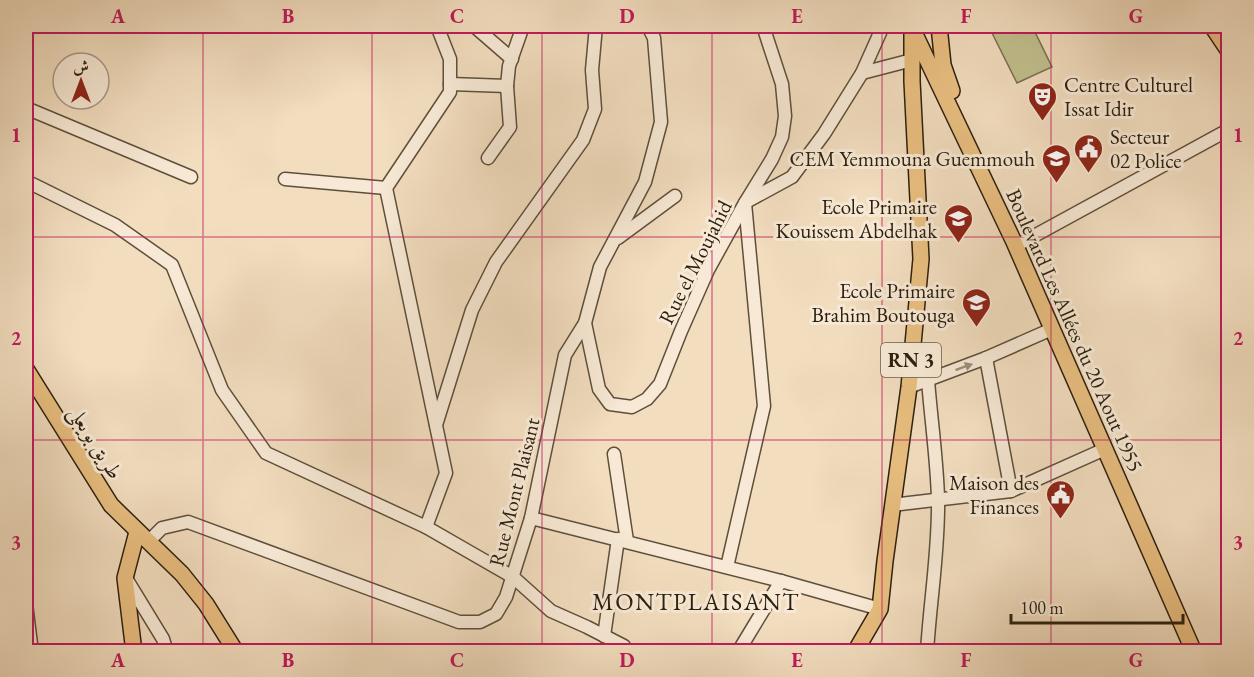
<svg xmlns="http://www.w3.org/2000/svg" width="1254" height="677" font-family="'EB Garamond',Amiri,serif">
  <style>
    .pitch { fill: #c1bf8e; stroke: #76704e; stroke-width: 1.5 }
    .lines { fill: none; stroke-linecap: round; stroke-linejoin: round }
    .minor-casing { stroke: #5e4f3b; stroke-width: 15 }
    .major-casing { stroke: #2c200f; stroke-width: 18 }
    .minor { stroke: #f7e9d5; stroke-width: 12 }
    .major { stroke: #e9be80; stroke-width: 15 }
    .oneway { fill: #9c8f7c }
    .grid { fill: none; stroke: #c2185b; stroke-width: 1.5; stroke-opacity: 0.55 }
    .labels { text-anchor: middle; dominant-baseline: central; stroke-width: 6; stroke-linejoin: round; paint-order: stroke }
    .shield { fill: #f7e9d5; stroke: #695c4a; stroke-width: 1.5 }
    .shield-label { font-size: 20px; font-weight: bold; fill: #2c200f }
    .poi-label { font-size: 21px; fill: #2c200f; stroke: #f7e9d5; text-anchor: end }
    .street-label { font-size: 21px; fill: #2c200f; stroke: #f7e9d5 }
    .quarter-label { font-size: 24px; letter-spacing: 1.5px; fill: #2c200f; stroke: #f7e9d5 }
    .neatline { fill: none; stroke: #c2185b; stroke-width: 2 }
    .grid-label { font-size: 20px; text-anchor: middle; font-weight: bold; fill: #c2185b }
  </style>
  <rect width="100%" height="100%" fill="#f2ddbf"/>
  <filter id="stains"><feTurbulence type="fractalNoise" baseFrequency=".00333" numOctaves="4"/><feColorMatrix values="0 0 0 0 .2 0 0 0 0 .09 0 0 0 0 .02 0 0 0 .5 -.17"/></filter>
  <radialGradient id="worn" r=".72"><stop offset=".6" stop-color="#630" stop-opacity="0"/><stop offset="1" stop-color="#630" stop-opacity=".3"/></radialGradient>
  <!-- pitch -->
  <polygon class="pitch" points="1009,26 1032,26 1052,67 1017,83 992,33"/>
  <g class="lines">
    <defs>
      <g id="minor">
        <polyline points="474,26 512,59"/>
        <polyline points="862,73 912,60"/>
        <polyline points="450,84 507,86"/>
        <polyline points="26,108 191,177"/>
        <polyline points="488,158 510,127 507,86 509,66 523,26"/>
        <polyline points="285,179 386,188"/>
        <polyline points="26,181 115,225 172,265 222,390 266,453 426,527 513,577 551,611 587,627 624,646 627,652"/>
        <polyline points="746,202 792,177 824,134 862,73 883,26"/>
        <polyline points="618,238 675,196"/>
        <polyline points="1023,242 1228,130"/>
        <polyline points="585,323 599,389 610,404 632,407 647,399 660,384 681,331 708,270 745,203 772,159 782,137 785,116 782,84 763,26"/>
        <polyline points="986,358 1011,491"/>
        <polyline points="909,387 986,358 1052,329"/>
        <polyline points="436,425 472,310 496,262 583,140 595,109 592,70 596,26"/>
        <polyline points="614,454 627,541"/>
        <polyline points="892,505 1011,491 1105,449"/>
        <polyline points="531,518 781,581 880,609"/>
        <polyline points="426,527 446,473 386,188 450,92 450,59 437,26"/>
        <polyline points="148,542 162,528 188,522 459,622 480,622 496,614 506,597 531,518 565,355 585,323 600,267 645,182 661,122 654,38 648,26"/>
        <polyline points="727,567 764,406 745,203"/>
        <polyline points="127,580 163,639 167,652"/>
        <polyline points="26,604 32,652"/>
        <polyline points="604,636 618,539"/>
        <polyline points="738,652 781,581"/>
        <path d="M927,652C930,601 939,550 938,499C937,460 931,419 928,380"/>
      </g>
      <g id="major">
        <polyline points="939,26 943,65 952,91"/>
        <polyline points="1212,26 1228,50"/>
        <polyline points="912,28 1014,242 1194,652"/>
        <polyline points="26,369 111,505 182,574 206,604 236,652"/>
        <polyline points="134,652 125,578 137,532"/>
        <polyline points="855,652 880,609 885,561 909,387 921,259 912,81 912,34"/>
      </g>
    </defs>
    <!-- minor casing -->
    <use href="#minor" class="minor-casing"/>
    <!-- major casing -->
    <use href="#major" class="major-casing"/>
    <!-- minor -->
    <use href="#minor" class="minor"/>
    <!-- major -->
    <use href="#major" class="major"/>
  </g>
  <!-- one-way arrows -->
  <defs><path id="oneway-solid" d="M-6-.8H1V-3.2L6.5 0L1 3.2V.8H-6Z" transform="scale(1.5)"/></defs>
  <use class="oneway" href="#oneway-solid" transform="translate(964 367) rotate(-20)"/>
  <!-- grid -->
  <path class="grid" d="M203,26V652M372,26V652M542,26V652M712,26V652M882,26V652M1051,26V652M26,237H1228M26,440H1228"/>
  <!-- icons -->
  <defs>
    <symbol id="theatre-pin" viewBox="-11 -11 22 30"><path d="M0 17L-7.5 6A9.5 9.5 0 1 1 7.5 6Z" fill="#8f2418" stroke="#f7e9d5"/><path d="M-5-5.5Q0-4 5-5.5V0Q5 5 0 6Q-5 5-5 0ZM-3.3-2.5H-1v1.5H-3.3ZM1-2.5H3.3v1.5H1ZM-2.8 1Q0 5.5 2.8 1Z" fill="#fff"/></symbol>
    <symbol id="civic-pin" viewBox="-11 -11 22 30"><path d="M0 17L-7.5 6A9.5 9.5 0 1 1 7.5 6Z" fill="#8f2418" stroke="#f7e9d5"/><path d="M-.6-6.5H3V-4.5H.6V-3L4-1V1h2V6H-6V1h2V-1L-.6-3ZM-1.2 2.5V6h2.4V2.5Z" fill="#fff"/></symbol>
    <symbol id="school-pin" viewBox="-11 -11 22 30"><path d="M0 17L-7.5 6A9.5 9.5 0 1 1 7.5 6Z" fill="#8f2418" stroke="#f7e9d5"/><path d="M0-5L7-2L0 1L-7-2ZM-4 1L0 2.5L4 1V4Q0 6-4 4Z" fill="#fff"/></symbol>
  </defs>
  <g fill-rule="evenodd">
    <use href="#theatre-pin" x="1026" y="80" width="33" height="45"/>
    <use href="#civic-pin" x="1072" y="132" width="33" height="45"/>
    <use href="#school-pin" x="1040" y="142" width="33" height="45"/>
    <use href="#school-pin" x="942" y="202" width="33" height="45"/>
    <use href="#school-pin" x="960" y="286" width="33" height="45"/>
    <use href="#civic-pin" x="1044" y="478" width="33" height="45"/>
  </g>
  <g class="labels">
    <!-- shield labels -->
    <rect class="shield" x="881" y="343" width="60" height="34" rx="4.5"/>
    <g class="shield-label">
      <text x="911" y="360">RN 3</text>
    </g>
    <!-- poi labels -->
    <g class="poi-label">
      <text x="1064" y="84" text-anchor="start">Centre Culturel<tspan x="1064" dy="24">Issat Idir</tspan></text>
      <text x="1110" y="136" text-anchor="start">Secteur<tspan x="1110" dy="24">02 Police</tspan></text>
      <text x="1035" y="158">CEM Yemmouna Guemmouh</text>
      <text x="937" y="206">Ecole Primaire<tspan x="937" dy="24">Kouissem Abdelhak</tspan></text>
      <text x="955" y="290">Ecole Primaire<tspan x="955" dy="24">Brahim Boutouga</tspan></text>
      <text x="1039" y="482">Maison des<tspan x="1039" dy="24">Finances</tspan></text>
    </g>
    <!-- street labels -->
    <g class="street-label">
      <text transform="translate(695 262) rotate(-63)">Rue el Moujahid</text>
      <text transform="translate(1075 330) rotate(66)">Boulevard Les Allées du 20 Aout 1955</text>
      <text transform="translate(96 442) rotate(58)">طريق بويعلى</text>
      <text transform="translate(514 492) rotate(-76)">Rue Mont Plaisant</text>
    </g>
    <!-- quarter labels -->
    <g class="quarter-label">
      <text x="696" y="601">MONTPLAISANT</text>
    </g>
  </g>
  <!-- margin -->
  <rect width="1254" height="677" fill="none" stroke="#f2ddbf" stroke-width="66"/>
  <!-- north arrow -->
  <g transform="translate(81 81)"><circle r="28" fill="#f7e9d5" stroke="#a69986" stroke-width="1.5"/>
  <path d="M0-4.5L10 22L0 15L-10 22Z" fill="#8f2418"/>
  <text y="-9" font-size="16" font-weight="bold" text-anchor="middle" fill="#2c200f">ش</text>
  </g>
  <!-- scale -->
  <path d="M1011 614v9h172v-9" fill="none" stroke="#2c200f" stroke-width="3"/>
  <text x="1020" y="614" font-size="18" fill="#2c200f" stroke="#f7e9d5" stroke-width="4.5" paint-order="stroke">100 m</text>
  <rect x="33" y="33" width="1188" height="611" class="neatline"/>
  <g class="grid-label">
    <text x="118" y="23">A</text>
    <text x="288" y="23">B</text>
    <text x="457" y="23">C</text>
    <text x="627" y="23">D</text>
    <text x="797" y="23">E</text>
    <text x="966" y="23">F</text>
    <text x="1136" y="23">G</text>
    <text x="16" y="142">1</text>
    <text x="1238" y="142">1</text>
    <text x="16" y="345">2</text>
    <text x="1238" y="345">2</text>
    <text x="16" y="549">3</text>
    <text x="1238" y="549">3</text>
    <text x="118" y="667">A</text>
    <text x="288" y="667">B</text>
    <text x="457" y="667">C</text>
    <text x="627" y="667">D</text>
    <text x="797" y="667">E</text>
    <text x="966" y="667">F</text>
    <text x="1136" y="667">G</text>
  </g>
  <rect width="100%" height="100%" filter="url(#stains)"/>
  <rect width="100%" height="100%" fill="url(#worn)"/>
</svg>
